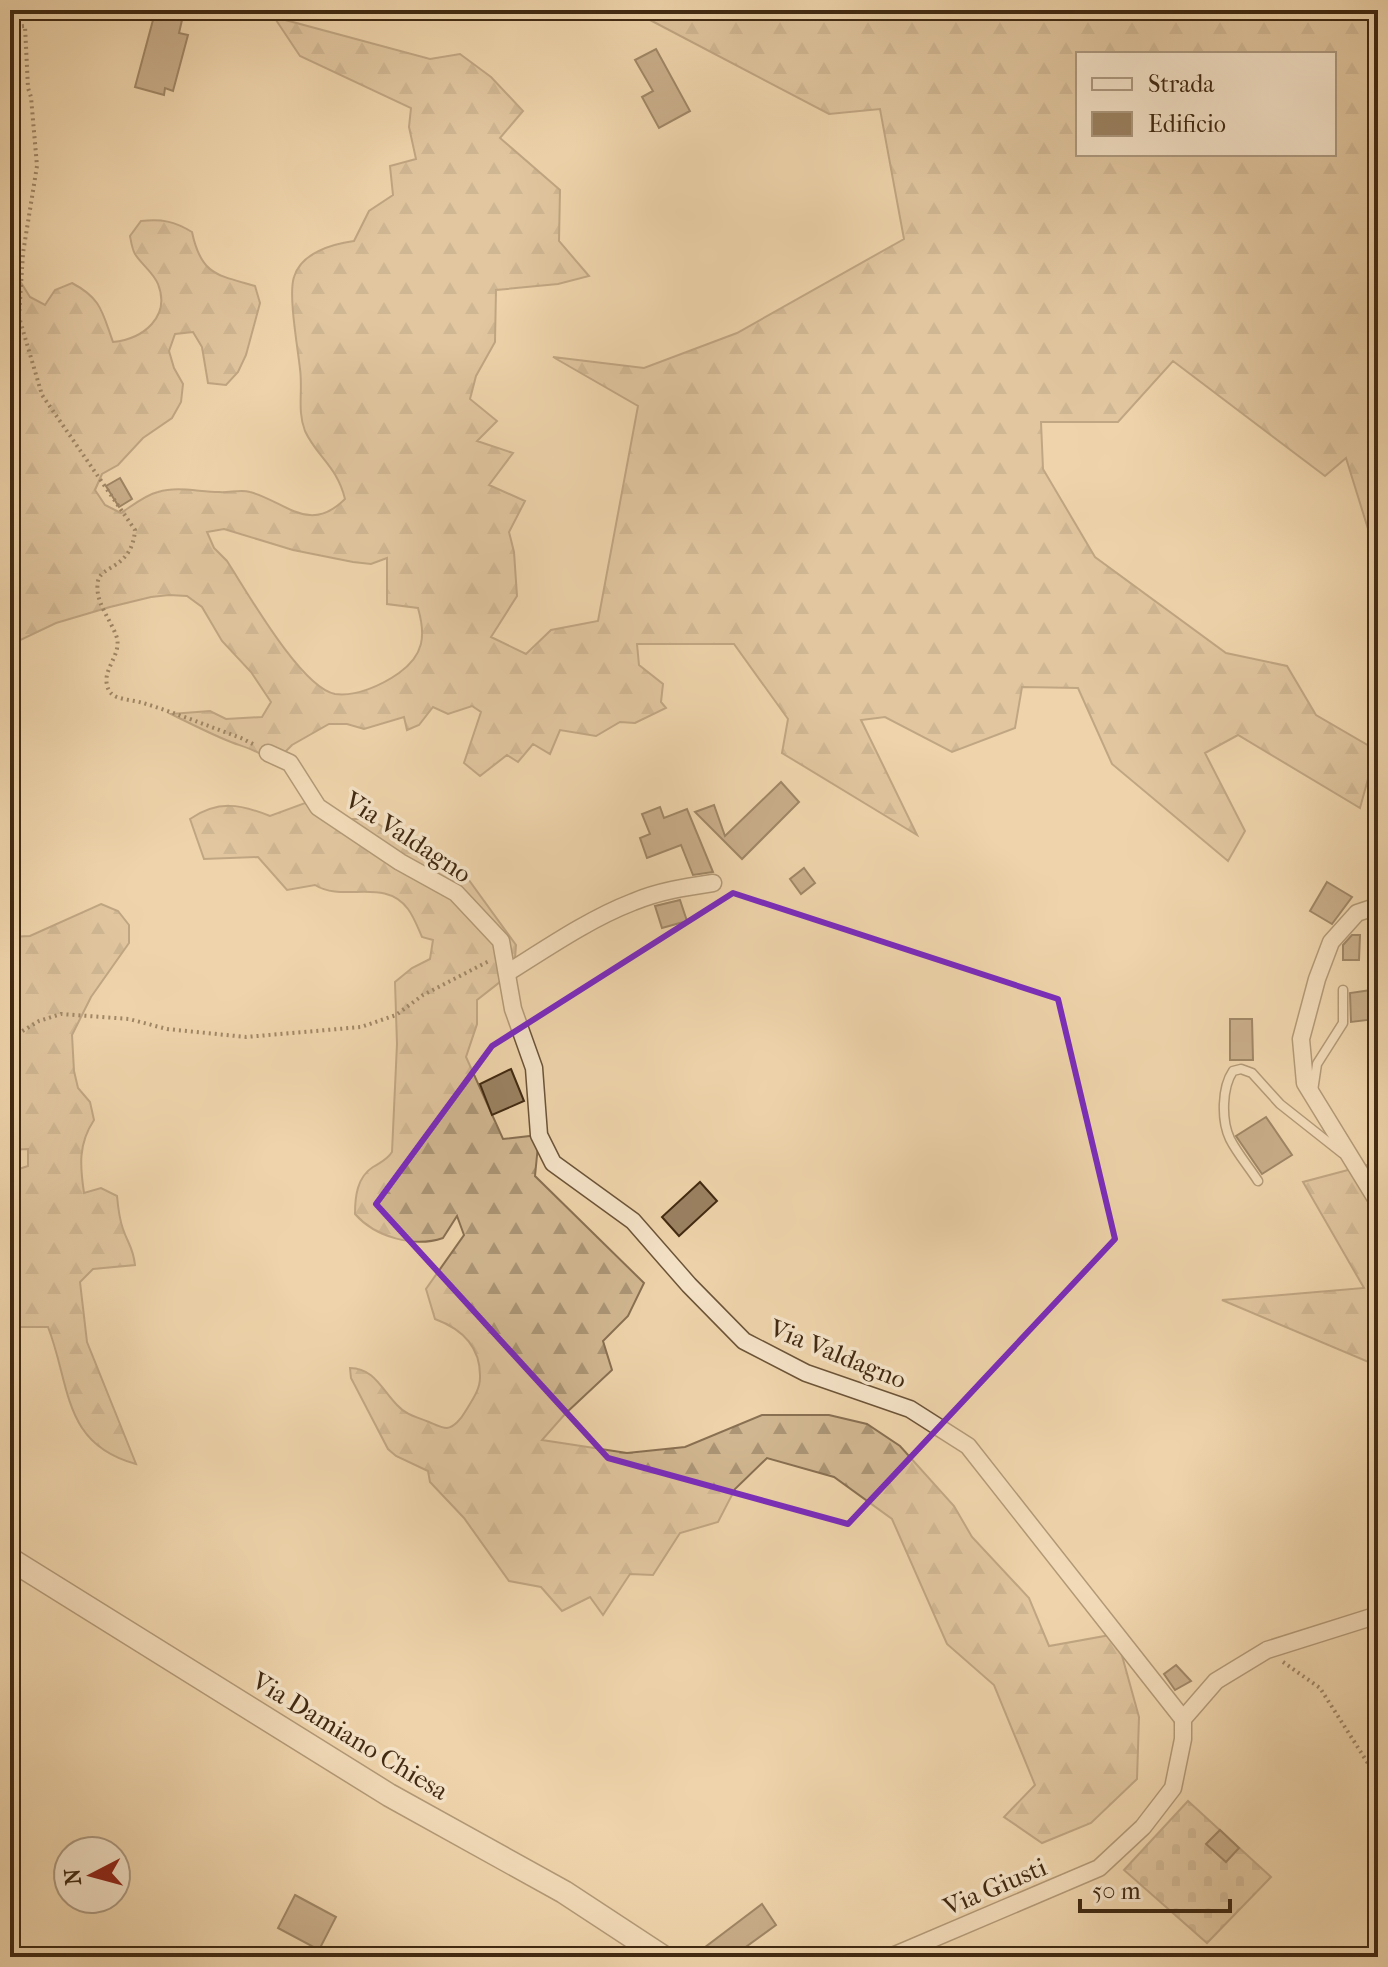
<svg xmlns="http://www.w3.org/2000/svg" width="1388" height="1967" font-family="'IM FELL French Canon',serif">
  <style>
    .forest { fill: url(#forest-firs); stroke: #897052; stroke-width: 2; fill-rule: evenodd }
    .cemetery { fill: url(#cemetery-stones); stroke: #897052; stroke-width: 2 }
    .building { fill: #9b8262; stroke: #412a12; stroke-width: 2 }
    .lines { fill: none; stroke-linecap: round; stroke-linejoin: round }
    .service-casing { stroke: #6c5438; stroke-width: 11 }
    .minor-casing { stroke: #6c5438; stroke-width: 19 }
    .tertiary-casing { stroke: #6c5438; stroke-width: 25 }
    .path { stroke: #412a12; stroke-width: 4; stroke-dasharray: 2 4; stroke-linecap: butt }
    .service { stroke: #f5e3c8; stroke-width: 8 }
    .minor { stroke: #f5e3c8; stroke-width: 16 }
    .tertiary { stroke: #f5e3c8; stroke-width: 22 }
    .marked { fill: none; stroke: #7b2cbf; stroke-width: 6; stroke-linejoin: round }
    .labels { text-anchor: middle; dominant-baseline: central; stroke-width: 7; stroke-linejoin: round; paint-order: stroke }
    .street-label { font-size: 26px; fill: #412a12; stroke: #f5e3c8 }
  </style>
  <defs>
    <pattern id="forest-firs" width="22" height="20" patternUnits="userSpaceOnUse" patternTransform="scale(2)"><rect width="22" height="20" fill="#d1b791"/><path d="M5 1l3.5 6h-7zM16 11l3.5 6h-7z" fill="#ab9575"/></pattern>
    <pattern id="cemetery-stones" width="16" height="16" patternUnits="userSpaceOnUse" patternTransform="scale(2)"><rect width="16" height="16" fill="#d1b791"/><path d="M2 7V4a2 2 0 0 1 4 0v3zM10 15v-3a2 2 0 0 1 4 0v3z" fill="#ab9575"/></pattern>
  </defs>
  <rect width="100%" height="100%" fill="#efd4ab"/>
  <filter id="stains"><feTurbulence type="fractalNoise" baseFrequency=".0025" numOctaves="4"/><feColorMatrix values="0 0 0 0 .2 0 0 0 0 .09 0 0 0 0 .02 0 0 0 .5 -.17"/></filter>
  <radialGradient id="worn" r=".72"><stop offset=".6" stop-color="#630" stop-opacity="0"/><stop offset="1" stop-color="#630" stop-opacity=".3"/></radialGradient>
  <!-- forest -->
  <g class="forest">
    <path d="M631,10H1378V561L1346,458L1325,476L1173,361L1118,422H1041L1043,469L1095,557L1226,653L1287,666L1316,715L1376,750L1360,808L1238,735L1205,753L1245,831L1228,861L1112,764L1078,688L1022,687L1015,728L952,752L885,717L861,720L917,835L782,753L788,719L734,644H637L639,665L663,684L661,702L666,708L635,723L620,722L596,736L560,730L550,754L533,744L518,762L507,755L480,776L464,763L481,712L472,706L448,714L433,707L419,725L407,730L404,717L364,729L347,724H329L292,745L273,764C261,750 242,747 226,740C207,732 189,723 171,714L210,711L226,719L262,717L271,702L251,672L222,641L202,607L187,596L169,595L151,597L110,607L56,623L10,645V277L20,281L30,297L45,305L55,290L72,283C102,299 102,312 113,342C143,339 171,317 158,284C153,272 141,264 135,254C132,249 131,241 130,236L141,221C162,219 174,221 192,232C201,275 217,275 255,286L260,303L246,355L238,372L226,385L208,383L202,347L193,332L175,334L169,351L174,368L183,384L181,402L172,418L143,438L118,465L102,474L95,490L105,505L121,513C132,506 145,495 158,492C178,486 199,492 219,492C229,493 241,489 250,492C285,501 309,535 345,499C337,466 317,457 305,431C297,411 303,390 300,369C298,349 288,295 294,277C301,253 332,244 354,241L369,211L393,195L390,166L416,159L409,127L411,108L300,56L274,17L430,59L460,54L491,77L523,111L500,138L560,190L559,241L589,276L558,284L496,290L495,342L476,376L470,399L497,421L477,441L513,453L489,485L525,501L509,532L514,552L517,596L491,637L526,654L551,630L598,621L638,406L553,357L644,368L737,333L904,239L880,109L829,114ZM1078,54H1334V154H1078ZM224,529L293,550L353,562L371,564L387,558V604L418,608C426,636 424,655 399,673C382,685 356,697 335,694C301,688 246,590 227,561L214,548L207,532Z"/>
    <path d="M305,803L335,819H371L409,845L458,865L516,945L514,971L477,1000V1024L466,1057L503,1139L539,1135L535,1176L644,1283L628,1316L603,1341L612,1370L565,1414L542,1440L627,1453L685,1447L762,1415H829L867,1424L900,1446L954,1506L972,1537L1029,1598L1049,1646L1116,1634L1139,1717L1137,1779L1091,1823L1042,1843L1004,1817L1035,1785L994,1685L947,1644L892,1519L834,1477L767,1458L735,1489L718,1522L680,1533L653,1575L630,1574L603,1615L590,1597L562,1611L541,1587L509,1581L464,1518L430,1482L428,1471L396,1456L388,1449L351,1378L350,1368C374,1368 382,1390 397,1405C406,1415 417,1417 429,1422C434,1424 441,1428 447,1428C454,1427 461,1419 465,1412C471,1402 480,1390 480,1378C481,1347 462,1329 435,1319L426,1289L464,1235L457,1216L443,1238C414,1248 375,1237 355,1214C355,1197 357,1177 373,1167C381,1162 387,1160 392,1152L397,1044L395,982L412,968L430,959L433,940L422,937C418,928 414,917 408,909C385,877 343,903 315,885L287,890L258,857L204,859L190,819C218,800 240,804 270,816Z"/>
    <path d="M101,904L118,911L129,925V943L91,997L72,1035L74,1071L78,1088L90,1102L94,1120C78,1144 80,1166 84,1193L101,1188L117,1196C118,1207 119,1218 123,1229C128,1244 133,1247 135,1265L93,1269L80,1282L87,1342L136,1464C62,1444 71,1386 48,1327H10V1172L28,1166V1149L10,1150V937L30,936Z"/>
    <polygon points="1378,1162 1378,1366 1222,1300 1364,1288 1303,1182"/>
  </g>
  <!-- cemetery -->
  <polygon class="cemetery" points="1188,1801 1271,1877 1207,1943 1124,1870"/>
  <!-- building -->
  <g class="building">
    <polygon points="141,10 180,10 177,19 182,20 179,33 188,35 173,91 165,88 164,95 135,87 153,20"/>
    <polygon points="656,49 690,111 659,128 642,97 653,91 635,60"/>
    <polygon points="120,478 132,499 119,507 106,486"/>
    <polygon points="781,782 799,802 742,859 695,812 714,805 725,836"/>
    <polygon points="660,807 664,818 687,809 713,872 693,875 681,845 647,858 640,838 650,834 642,814"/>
    <polygon points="804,868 815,883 801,894 790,879"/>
    <polygon points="1327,882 1352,897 1332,924 1310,911"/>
    <polygon points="680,900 687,921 662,928 655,906"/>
    <polygon points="1352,935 1360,935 1359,960 1343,960 1343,945"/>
    <polygon points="1378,989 1378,1006 1374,1007 1376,1019 1351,1022 1350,993"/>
    <polygon points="1230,1019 1252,1019 1253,1060 1230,1060"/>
    <polygon points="511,1069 524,1101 492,1115 480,1084"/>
    <polygon points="1266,1117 1292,1155 1262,1174 1236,1136"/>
    <polygon points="700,1182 717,1201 679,1236 662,1217"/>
    <polygon points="1176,1665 1191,1681 1175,1690 1164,1674"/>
    <polygon points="1220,1830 1239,1848 1226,1862 1206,1844"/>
    <polygon points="295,1895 336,1917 319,1950 278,1928"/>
    <polygon points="762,1904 776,1925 732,1957 692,1957"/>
  </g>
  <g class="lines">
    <defs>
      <g id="service">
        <polyline points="1313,1091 1317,1064 1343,1023 1343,990"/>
        <path d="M1258,1181C1249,1167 1237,1153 1230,1139C1221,1120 1222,1087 1233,1071L1241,1069L1252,1073L1280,1104L1342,1153"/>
      </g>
      <g id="minor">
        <polyline points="268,753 290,763 318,807 400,862 456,893 501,941 513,1009 534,1068 539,1135 553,1163 633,1221 689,1285 744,1341 806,1373 910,1409 968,1446 1183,1719"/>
        <polyline points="1378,906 1357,913 1331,942 1317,979 1301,1039 1305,1083 1378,1202"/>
        <path d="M507,973C547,948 589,919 633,902C659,891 686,887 713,883"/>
        <polyline points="890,1957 1099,1868 1143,1827 1173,1788 1183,1739 1183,1719 1216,1681 1267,1650 1378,1615"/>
      </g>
      <polyline id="tertiary" points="10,1559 389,1795 564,1892 663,1957"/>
    </defs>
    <!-- service casing -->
    <use href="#service" class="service-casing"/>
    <!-- minor casing -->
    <use href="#minor" class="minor-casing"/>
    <!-- tertiary casing -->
    <use href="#tertiary" class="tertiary-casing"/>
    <!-- path -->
    <g class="path">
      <path d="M10,27L25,26L28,88L31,97L37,166L23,253L19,317L42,395L135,530C132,569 101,565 98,581C94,602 111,619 117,638C121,655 103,669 107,685C108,689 109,692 113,695C121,700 134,700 143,703C176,713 208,726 241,738L255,745"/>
      <polyline points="10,1051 19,1033 39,1021 61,1014 129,1019 167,1029 246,1037 361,1027 396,1015 423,995 489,961"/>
      <polyline points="10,1089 10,1095"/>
      <polyline points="1283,1662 1320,1688 1378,1779"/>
    </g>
    <!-- service -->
    <use href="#service" class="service"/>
    <!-- minor -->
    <use href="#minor" class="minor"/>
    <!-- tertiary -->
    <use href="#tertiary" class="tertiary"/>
  </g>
  <!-- marked area -->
  <path d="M0 0H1388V1967H0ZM733,893L1058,999L1115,1239L848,1524L608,1458L376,1204L492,1046Z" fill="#efd4ab" fill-opacity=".55" fill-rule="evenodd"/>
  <path class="marked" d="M733,893L1058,999L1115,1239L848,1524L608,1458L376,1204L492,1046Z"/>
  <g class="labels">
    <!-- street labels -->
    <g class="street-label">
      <text transform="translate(408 837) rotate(33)">Via Valdagno</text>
      <text transform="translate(838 1354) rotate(22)">Via Valdagno</text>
      <text transform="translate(350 1736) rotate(31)">Via Damiano Chiesa</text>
      <text transform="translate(995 1887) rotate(-23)">Via Giusti</text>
    </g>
  </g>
  <!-- margin -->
  <rect width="1388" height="1967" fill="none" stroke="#efd4ab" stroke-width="40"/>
  <rect x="12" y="12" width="1364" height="1943" fill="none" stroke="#412a12" stroke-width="4"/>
  <rect x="20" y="20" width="1348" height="1927" fill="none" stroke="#412a12" stroke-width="2"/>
  <!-- legend -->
  <rect x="1076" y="52" width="260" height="104" fill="#f5e3c8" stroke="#ad997f" stroke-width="2"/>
  <rect x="1092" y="78" width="40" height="12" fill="#f5e3c8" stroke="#ad997f" stroke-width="2"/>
  <text x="1148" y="92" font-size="24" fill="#412a12">Strada</text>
  <rect x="1092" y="112" width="40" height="24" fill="#9b8262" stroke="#ad997f" stroke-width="2"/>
  <text x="1148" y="132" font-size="24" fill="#412a12">Edificio</text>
  <!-- north arrow -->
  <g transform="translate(92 1875) rotate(264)"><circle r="38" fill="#f5e3c8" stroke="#ad997f" stroke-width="2"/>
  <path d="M0-6L14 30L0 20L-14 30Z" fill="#8f2418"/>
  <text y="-12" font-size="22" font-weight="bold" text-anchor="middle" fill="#412a12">N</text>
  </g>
  <!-- scale -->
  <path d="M1080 1899v12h150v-12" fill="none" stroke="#412a12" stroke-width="4"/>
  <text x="1092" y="1899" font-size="24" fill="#412a12" stroke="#f5e3c8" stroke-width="6" paint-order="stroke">50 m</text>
  <rect width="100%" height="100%" filter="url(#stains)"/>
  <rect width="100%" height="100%" fill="url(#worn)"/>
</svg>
